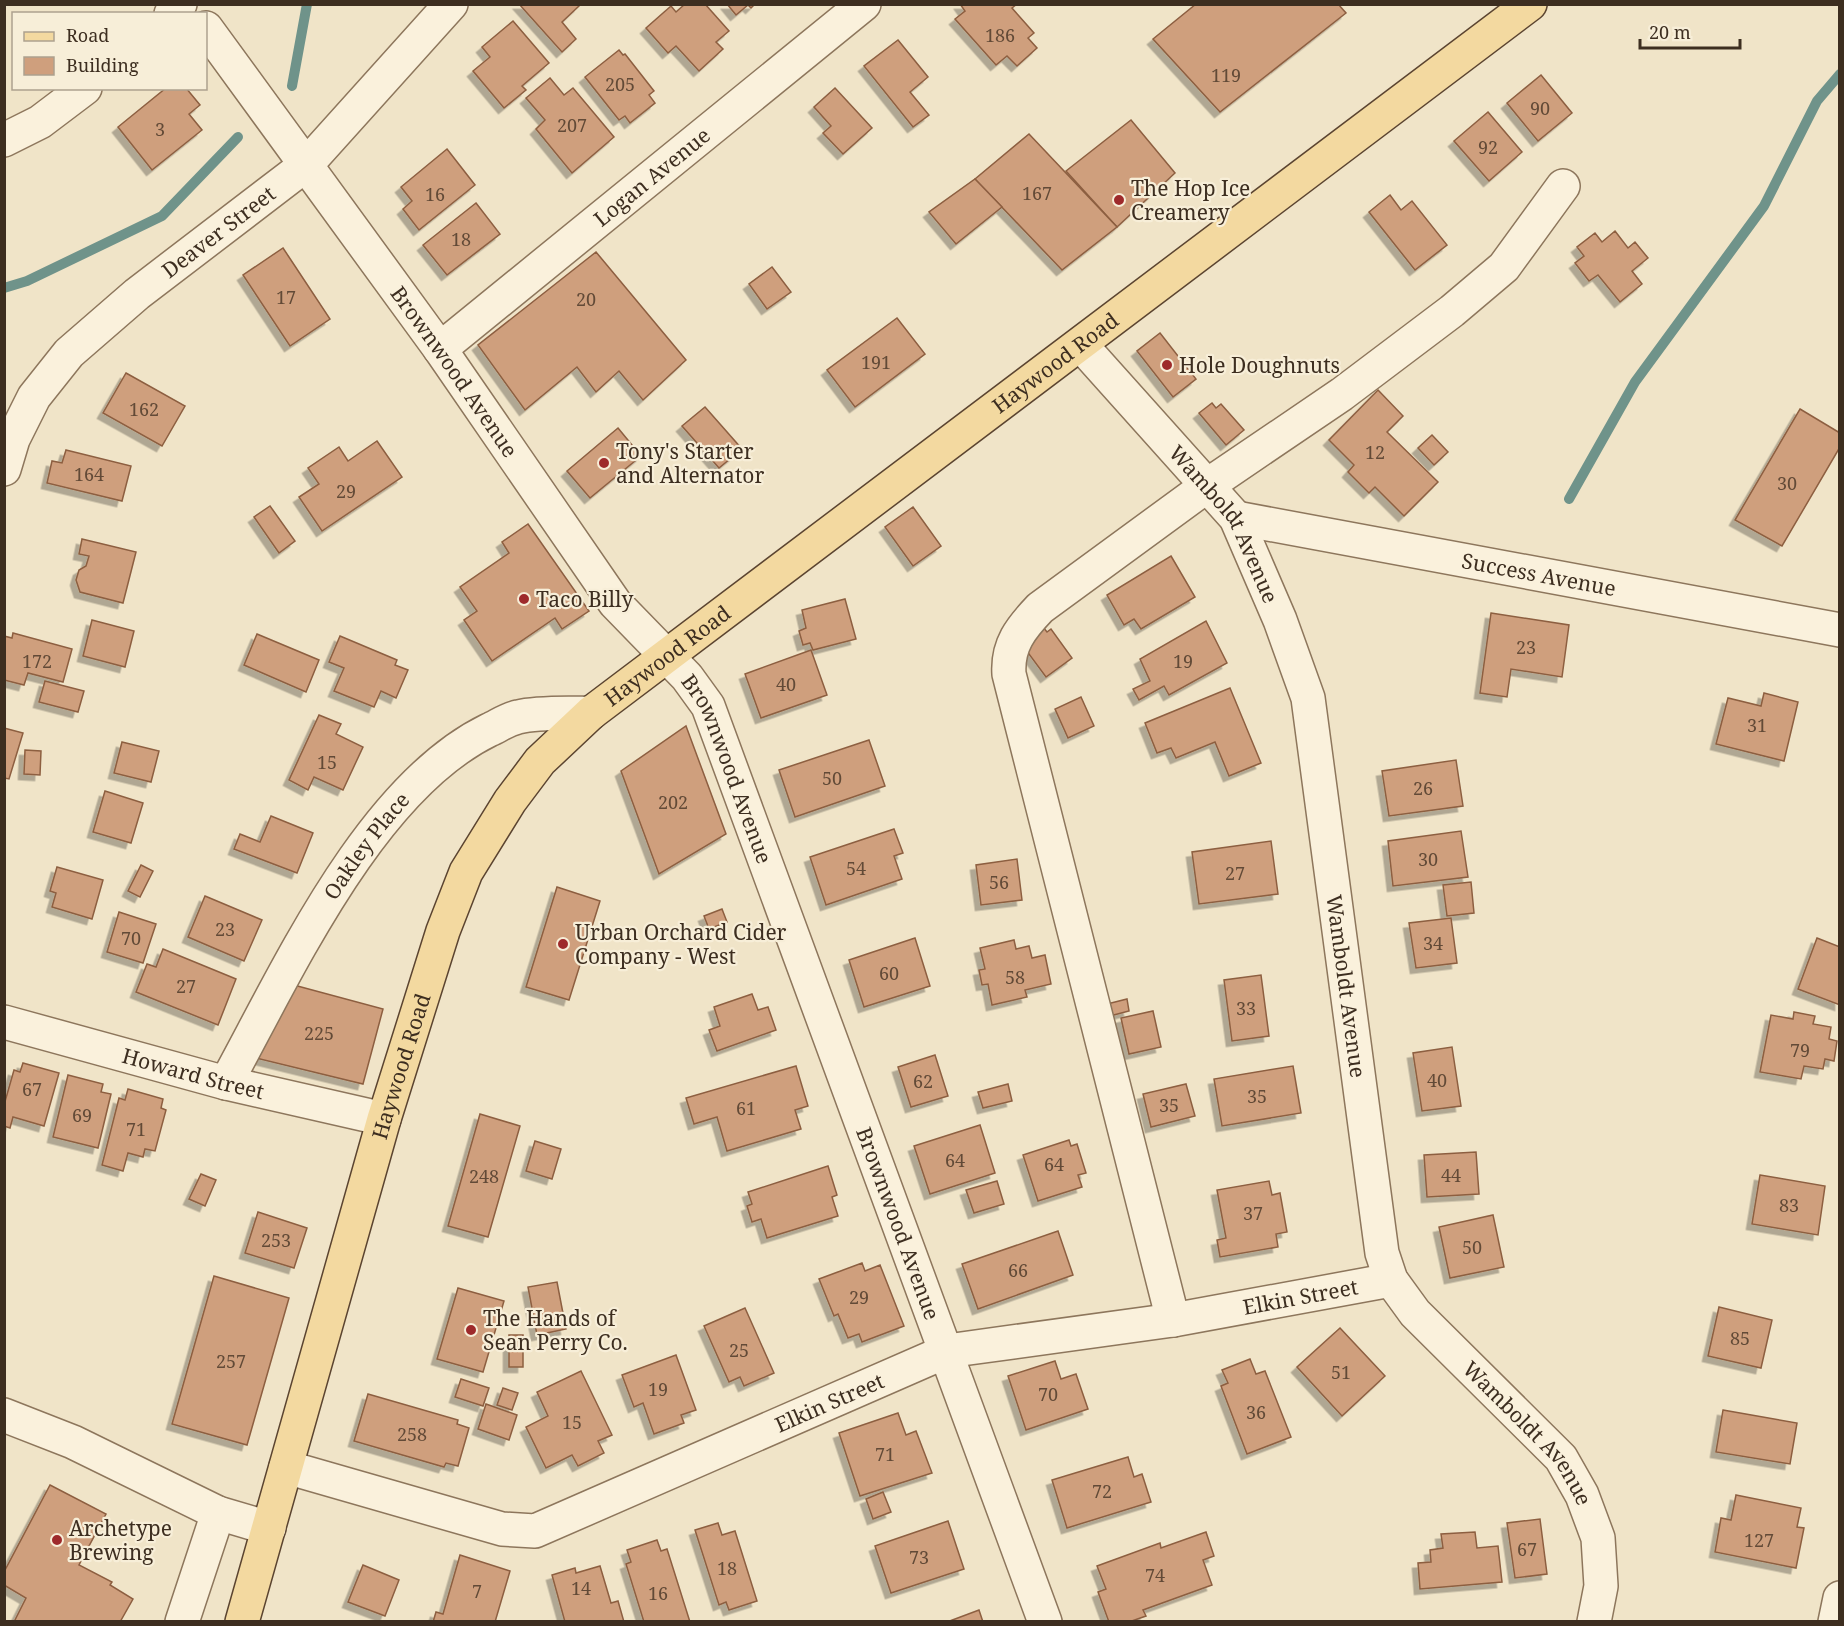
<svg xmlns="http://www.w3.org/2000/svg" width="1844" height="1626" font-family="'Noto Serif',serif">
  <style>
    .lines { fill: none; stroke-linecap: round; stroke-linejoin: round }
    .stream { stroke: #6f938a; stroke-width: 10 }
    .building { fill: #cf9f7d; stroke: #8d5f41; stroke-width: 1.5; filter: url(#shadow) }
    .minor-casing { stroke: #8d765c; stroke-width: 36 }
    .major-casing { stroke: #5b4430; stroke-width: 36 }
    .minor { stroke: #faf1dc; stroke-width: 33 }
    .major { stroke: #f3d9a0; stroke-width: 33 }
    .poi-dot { fill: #9e2a2b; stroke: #f7eed8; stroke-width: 2 }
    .labels { text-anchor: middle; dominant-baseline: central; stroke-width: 4.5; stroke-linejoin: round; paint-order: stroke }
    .number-label { font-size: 18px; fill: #624a37 }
    .street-label { font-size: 21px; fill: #3d2e20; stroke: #f7eed8 }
    .poi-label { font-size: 21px; fill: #3d2e20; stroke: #f7eed8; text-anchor: start }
  </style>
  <defs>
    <filter id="shadow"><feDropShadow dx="-5.5" dy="5.5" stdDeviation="0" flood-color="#0004"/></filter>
  </defs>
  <rect width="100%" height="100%" fill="#f0e4c8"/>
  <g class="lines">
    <!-- stream -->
    <g class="stream">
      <polyline points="292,86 307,4"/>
      <polyline points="4,288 27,281 162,216 238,137"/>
      <polyline points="1569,499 1635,382 1764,206 1817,101 1840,74"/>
    </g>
  </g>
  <!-- building -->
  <g class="building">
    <polygon points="519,4 577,4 579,6 562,22 576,39 562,52"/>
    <polygon points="685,4 705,4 729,31 716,42 723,49 699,71 676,46 668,53 646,28 671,6 676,12"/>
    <polygon points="727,4 755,4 751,8 748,5 736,15"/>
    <polygon points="960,4 1017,4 1012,8 1034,33 1028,38 1037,48 1017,66 1007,56 996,65 955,19 965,11"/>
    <polygon points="1196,4 1338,4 1346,13 1220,112 1153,39"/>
    <polygon points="513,21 549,63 522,86 526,90 504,108 473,71 490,57 482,47"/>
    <polygon points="898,40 928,77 910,92 929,115 913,127 864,66"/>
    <polygon points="619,50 623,55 625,54 654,91 649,95 655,103 630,123 625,116 619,120 585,77"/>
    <polygon points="1541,75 1572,113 1538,141 1507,103"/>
    <polygon points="550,78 564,95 573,88 614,137 572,173 536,129 545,120 526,98"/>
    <polygon points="166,88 186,88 200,105 189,114 202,130 152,170 118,127"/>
    <polygon points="835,88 872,128 843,154 823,133 831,126 814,107"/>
    <polygon points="1488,112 1522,152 1489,181 1454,141"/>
    <polygon points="1131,120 1175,173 1117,227 1066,171"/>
    <polygon points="1029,134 1117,227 1062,270 975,179"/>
    <polygon points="447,149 475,185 419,230 403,209 412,201 401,187"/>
    <polygon points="975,179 1002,207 956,244 929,212"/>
    <polygon points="1390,195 1401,210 1412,201 1447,245 1415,270 1369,212"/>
    <polygon points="476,203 500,234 447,275 423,245"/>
    <polygon points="1615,231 1628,248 1635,242 1648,258 1632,271 1642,284 1620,302 1598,275 1589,281 1575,263 1584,256 1577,247 1595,233 1602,242"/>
    <polygon points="283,248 330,319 290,346 243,275"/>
    <polygon points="596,252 686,360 643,400 619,371 596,392 577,367 525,410 478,345"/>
    <polygon points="772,267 791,292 767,309 749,284"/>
    <polygon points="897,318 925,354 855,407 827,370"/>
    <polygon points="1160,333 1196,379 1173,397 1137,351"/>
    <polygon points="126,373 185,406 162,446 103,413"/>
    <polygon points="1378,390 1403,416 1387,432 1438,482 1404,516 1375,487 1369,493 1348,472 1354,465 1329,440"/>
    <polygon points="1212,403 1216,408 1221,404 1244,430 1226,445 1199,413"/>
    <polygon points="705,407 742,449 719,468 682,426"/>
    <polygon points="1800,409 1840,433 1840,447 1782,546 1735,520"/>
    <polygon points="618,428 641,456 590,498 567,471"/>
    <polygon points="1432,435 1448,452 1434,465 1418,448"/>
    <polygon points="377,441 402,477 322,531 299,497 319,484 308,468 339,447 348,461"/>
    <polygon points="66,450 131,466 122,501 47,483 52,461 62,463"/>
    <polygon points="270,506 295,541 279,553 254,517"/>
    <polygon points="913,507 941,546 913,566 885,527"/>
    <polygon points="528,524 589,611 562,629 555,618 492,661 464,620 477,611 460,587 509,553 502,542"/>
    <polygon points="82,539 136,552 123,603 80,592 76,580 79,570 86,566 89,556 79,554"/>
    <polygon points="1171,556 1195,597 1141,629 1134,619 1124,625 1107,595"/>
    <polygon points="845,599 856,639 813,650 810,643 803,645 799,631 806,628 802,610"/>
    <polygon points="1491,613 1569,625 1562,677 1511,669 1507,697 1480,693"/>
    <polygon points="92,620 134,631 125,667 83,656"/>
    <polygon points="1206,621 1227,663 1169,695 1164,686 1139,700 1133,689 1150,681 1140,659"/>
    <polygon points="1043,627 1047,632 1051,629 1072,658 1046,677 1026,650 1031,646 1026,639"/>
    <polygon points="13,633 72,649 63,682 28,673 24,685 4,680 4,636 12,638"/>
    <polygon points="257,634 319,660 306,692 244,665"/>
    <polygon points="340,636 397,660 395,665 408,670 396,698 381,691 374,707 334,691 344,668 329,662"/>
    <polygon points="811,650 827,695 761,718 745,674"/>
    <polygon points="45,681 84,691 78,712 39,702"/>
    <polygon points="1230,688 1261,763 1229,776 1215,742 1176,758 1171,748 1157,753 1145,723"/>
    <polygon points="1764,693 1798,702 1784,761 1716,744 1728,698 1761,706"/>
    <polygon points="1081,697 1094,726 1068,738 1055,709"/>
    <polygon points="319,715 341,724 336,734 363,747 343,790 314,777 308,790 289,780"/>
    <polygon points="686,726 726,834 659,874 621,771"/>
    <polygon points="4,728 23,733 9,779 4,778"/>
    <polygon points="869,740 885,786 795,817 779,770"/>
    <polygon points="122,742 159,751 151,782 114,773"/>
    <polygon points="25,750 41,751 40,775 24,774"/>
    <polygon points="1456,760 1463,806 1389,816 1382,771"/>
    <polygon points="105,791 143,803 131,843 93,832"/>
    <polygon points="271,816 313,833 297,873 234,849 240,834 260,842"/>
    <polygon points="894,829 903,853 894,856 902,879 826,905 810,857"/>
    <polygon points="1461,831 1468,877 1393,886 1388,841"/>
    <polygon points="1271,841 1278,894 1199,904 1192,852"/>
    <polygon points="1017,859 1022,900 981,905 976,865"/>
    <polygon points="141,865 153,871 140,897 128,891"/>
    <polygon points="57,867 103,880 92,919 52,907 56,893 50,891"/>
    <polygon points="1471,882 1474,913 1447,916 1443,885"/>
    <polygon points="557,887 600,901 569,1000 526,987"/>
    <polygon points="205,896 262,920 244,961 188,937"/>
    <polygon points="722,909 727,922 709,929 704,916"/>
    <polygon points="119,912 156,924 143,963 107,952"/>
    <polygon points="1451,918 1457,963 1416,968 1409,923"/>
    <polygon points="915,938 930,986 864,1007 849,960"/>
    <polygon points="1817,938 1840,947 1840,1005 1798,989"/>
    <polygon points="1014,940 1016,949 1029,946 1032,958 1045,955 1051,984 1025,990 1027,997 992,1005 988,984 982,985 979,970 985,969 980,948"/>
    <polygon points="163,949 236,979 218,1025 136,992 147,964 156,967"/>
    <polygon points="1261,975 1269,1036 1232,1041 1224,980"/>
    <polygon points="290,984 383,1009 363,1084 248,1056"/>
    <polygon points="752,994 758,1010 768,1007 776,1030 717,1051 709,1030 720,1026 714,1007"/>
    <polygon points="1127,999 1129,1011 1106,1017 1103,1005"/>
    <polygon points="1153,1011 1161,1047 1129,1054 1121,1018"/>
    <polygon points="1794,1012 1815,1016 1813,1024 1831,1027 1829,1039 1837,1041 1834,1061 1825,1059 1823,1069 1804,1066 1801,1079 1760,1072 1771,1015 1793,1019"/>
    <polygon points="1452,1047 1461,1106 1422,1111 1413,1053"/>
    <polygon points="935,1055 948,1096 911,1107 898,1067"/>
    <polygon points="23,1063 59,1073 44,1126 13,1117 10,1128 4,1126 4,1105 14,1070 20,1072"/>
    <polygon points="796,1066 808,1106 795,1110 801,1129 727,1151 717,1117 694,1124 686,1098"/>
    <polygon points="1293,1066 1301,1113 1222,1126 1214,1079"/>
    <polygon points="68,1075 103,1084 101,1092 111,1094 98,1148 53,1137"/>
    <polygon points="1008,1084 1012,1101 983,1108 978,1092"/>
    <polygon points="1186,1084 1195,1116 1151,1127 1143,1094"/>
    <polygon points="128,1089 163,1099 161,1108 166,1110 155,1151 145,1149 143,1157 128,1153 123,1171 102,1165 119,1098 125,1100"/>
    <polygon points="480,1114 520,1126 488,1237 448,1226"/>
    <polygon points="980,1125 995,1173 930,1194 914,1146"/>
    <polygon points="1069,1140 1071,1146 1077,1144 1086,1173 1078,1175 1082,1187 1038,1201 1023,1155"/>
    <polygon points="535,1141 561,1149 552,1179 526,1171"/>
    <polygon points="1476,1152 1479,1194 1427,1197 1424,1155"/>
    <polygon points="828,1166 837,1195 832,1197 838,1216 767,1238 761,1219 752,1222 747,1206 752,1204 748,1192"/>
    <polygon points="201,1174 216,1180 205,1206 189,1199"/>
    <polygon points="1760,1175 1825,1186 1818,1235 1752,1224"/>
    <polygon points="997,1181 1004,1204 974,1213 966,1190"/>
    <polygon points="1269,1181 1272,1195 1280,1193 1287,1232 1276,1234 1278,1247 1220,1257 1217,1240 1226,1238 1217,1190"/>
    <polygon points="258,1212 307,1228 294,1268 245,1253"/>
    <polygon points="1493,1215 1504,1267 1450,1278 1439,1227"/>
    <polygon points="1058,1231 1073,1275 978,1309 962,1264"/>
    <polygon points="862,1263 865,1271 880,1265 904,1326 862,1342 859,1334 848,1338 838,1314 834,1316 819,1279"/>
    <polygon points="214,1276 289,1298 247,1445 172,1424"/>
    <polygon points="557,1282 566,1329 537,1335 528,1287"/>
    <polygon points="458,1288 504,1301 483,1372 437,1359"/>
    <polygon points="1719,1307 1772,1320 1761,1368 1708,1356"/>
    <polygon points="745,1308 774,1373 744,1386 740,1377 729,1382 704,1326"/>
    <polygon points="1340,1328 1385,1376 1342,1416 1297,1367"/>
    <rect x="509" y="1335" width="14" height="32"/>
    <polygon points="676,1355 696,1410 681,1415 684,1423 654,1434 643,1403 634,1407 622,1375"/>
    <polygon points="1250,1359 1256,1374 1265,1371 1291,1437 1247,1454 1221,1386 1228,1383 1222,1370"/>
    <polygon points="1055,1361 1061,1379 1076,1374 1088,1409 1026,1430 1008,1376"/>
    <polygon points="581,1371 612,1435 598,1441 604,1453 578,1466 572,1455 546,1468 526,1427 548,1416 537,1392"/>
    <polygon points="461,1379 489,1388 483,1406 455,1397"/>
    <polygon points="503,1388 518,1393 512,1410 497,1405"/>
    <polygon points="368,1394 458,1420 457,1424 469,1428 458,1466 446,1463 444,1467 354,1441"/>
    <polygon points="486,1404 517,1415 509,1440 478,1429"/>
    <polygon points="1723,1410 1797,1423 1790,1464 1716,1452"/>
    <polygon points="898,1413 906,1435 916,1431 932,1473 860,1496 839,1433"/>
    <polygon points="1128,1457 1134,1477 1142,1474 1151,1502 1067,1528 1052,1480"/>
    <polygon points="50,1485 106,1514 79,1565 112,1582 110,1585 133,1599 120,1622 14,1622 26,1598 4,1585 4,1572"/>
    <polygon points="883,1492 891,1512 873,1519 866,1499"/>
    <polygon points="1736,1495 1801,1508 1797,1527 1804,1528 1796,1568 1715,1552 1721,1518 1731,1520"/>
    <polygon points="1540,1519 1547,1574 1515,1578 1507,1523"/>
    <polygon points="948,1521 964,1569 891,1593 875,1546"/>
    <polygon points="718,1523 722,1535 735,1531 757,1601 729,1610 726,1602 719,1605 695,1530"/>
    <polygon points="1206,1532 1214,1556 1203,1560 1212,1585 1143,1610 1146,1616 1129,1622 1109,1622 1098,1592 1106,1589 1097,1566 1160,1543 1161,1548"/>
    <polygon points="1475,1532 1477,1548 1498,1546 1502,1582 1420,1589 1418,1563 1431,1562 1430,1550 1443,1548 1441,1534"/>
    <polygon points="657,1540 661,1551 667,1549 690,1622 644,1622 626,1564 631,1562 627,1550"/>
    <polygon points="460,1555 510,1571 495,1622 433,1622 436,1612 443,1614"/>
    <polygon points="363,1565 399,1580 385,1616 348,1602"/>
    <polygon points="600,1566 611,1603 618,1601 624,1622 565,1622 552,1575 575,1568 576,1573"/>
    <polygon points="979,1610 983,1622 947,1622"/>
  </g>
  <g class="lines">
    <defs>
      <g id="minor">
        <polyline points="171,14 180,4"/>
        <path id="s1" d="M206,28L440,349L615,603L687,677L708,706L1045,1622"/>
        <polyline points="4,140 40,122 85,88"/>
        <path id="s2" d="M1081,345L1236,518L1280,620L1308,698L1382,1253L1391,1280L1415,1313L1561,1458L1582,1495L1598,1538L1601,1586L1594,1622"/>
        <path id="s3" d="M440,349L864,4"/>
        <path id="s4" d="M4,469L13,439L34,397L69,353L137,294L307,164L451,4"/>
        <path id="s5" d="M1236,518L1840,630"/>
        <path id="s6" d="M4,1022L226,1083L384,1119"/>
        <path id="s7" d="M226,1083C288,970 370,788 489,730C498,726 508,719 518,717C540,712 567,714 591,713"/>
        <path d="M1173,1320L1009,674C1007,645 1021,628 1040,608L1208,485L1342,394L1452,311L1504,267L1563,186"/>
        <polyline points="4,1415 73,1442 218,1513 269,1528"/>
        <path id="s8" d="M286,1467L502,1529L535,1531L947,1351L1173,1320L1391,1280"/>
        <polyline points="182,1622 218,1513"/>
        <polyline points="1835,1622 1840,1598"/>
      </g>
      <g id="major">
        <path id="s9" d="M242,1622L384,1119L443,931L466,872L510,801L540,761L591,713L1530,4"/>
      </g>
    </defs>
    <!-- minor casing -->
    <use href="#minor" class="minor-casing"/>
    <!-- major casing -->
    <use href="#major" class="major-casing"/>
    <!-- minor -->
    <use href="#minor" class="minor"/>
    <!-- major -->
    <use href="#major" class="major"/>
  </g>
  <!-- markers -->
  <g class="poi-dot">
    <circle cx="1119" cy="200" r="6"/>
    <circle cx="1167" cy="365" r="6"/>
    <circle cx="604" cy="463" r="6"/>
    <circle cx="524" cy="599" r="6"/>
    <circle cx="563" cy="944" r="6"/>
    <circle cx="471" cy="1330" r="6"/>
    <circle cx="57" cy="1540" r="6"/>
  </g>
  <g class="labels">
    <!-- number labels -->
    <g class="number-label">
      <text x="1000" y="35">186</text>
      <text x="1226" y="75">119</text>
      <text x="620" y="84">205</text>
      <text x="1540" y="108">90</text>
      <text x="572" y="125">207</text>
      <text x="160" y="129">3</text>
      <text x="1488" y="147">92</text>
      <text x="1037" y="193">167</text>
      <text x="435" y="194">16</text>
      <text x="461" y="239">18</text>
      <text x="286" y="297">17</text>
      <text x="586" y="299">20</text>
      <text x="876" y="362">191</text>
      <text x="144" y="409">162</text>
      <text x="1375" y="452">12</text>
      <text x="89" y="474">164</text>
      <text x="1787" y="483">30</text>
      <text x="346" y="491">29</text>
      <text x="1526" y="647">23</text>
      <text x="37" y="661">172</text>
      <text x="1183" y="661">19</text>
      <text x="786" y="684">40</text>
      <text x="1757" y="725">31</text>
      <text x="327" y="762">15</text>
      <text x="832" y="778">50</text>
      <text x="1423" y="788">26</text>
      <text x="673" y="802">202</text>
      <text x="1428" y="859">30</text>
      <text x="856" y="868">54</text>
      <text x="1235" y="873">27</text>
      <text x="999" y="882">56</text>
      <text x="225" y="929">23</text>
      <text x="131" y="938">70</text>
      <text x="1433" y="943">34</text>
      <text x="889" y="973">60</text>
      <text x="1015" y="977">58</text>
      <text x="186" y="986">27</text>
      <text x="1246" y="1008">33</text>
      <text x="319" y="1033">225</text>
      <text x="1800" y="1050">79</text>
      <text x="1437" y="1080">40</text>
      <text x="923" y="1081">62</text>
      <text x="32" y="1089">67</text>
      <text x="1257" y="1096">35</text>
      <text x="1169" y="1105">35</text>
      <text x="746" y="1108">61</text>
      <text x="82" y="1115">69</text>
      <text x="136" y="1129">71</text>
      <text x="955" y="1160">64</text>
      <text x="1054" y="1164">64</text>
      <text x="1451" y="1175">44</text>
      <text x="484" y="1176">248</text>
      <text x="1789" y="1205">83</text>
      <text x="1253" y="1213">37</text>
      <text x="276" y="1240">253</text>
      <text x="1472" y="1247">50</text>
      <text x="1018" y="1270">66</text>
      <text x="859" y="1297">29</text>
      <text x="1740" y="1338">85</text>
      <text x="739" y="1350">25</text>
      <text x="231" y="1361">257</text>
      <text x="1341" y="1372">51</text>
      <text x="658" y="1389">19</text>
      <text x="1048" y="1394">70</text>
      <text x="1256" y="1412">36</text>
      <text x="572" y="1422">15</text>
      <text x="412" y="1434">258</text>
      <text x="885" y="1454">71</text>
      <text x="1102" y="1491">72</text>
      <text x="1759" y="1540">127</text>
      <text x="1527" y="1549">67</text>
      <text x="919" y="1557">73</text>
      <text x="727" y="1568">18</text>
      <text x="1155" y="1575">74</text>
      <text x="581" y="1588">14</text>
      <text x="477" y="1591">7</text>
      <text x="658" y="1593">16</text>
    </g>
    <!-- street labels -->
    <g class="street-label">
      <text stroke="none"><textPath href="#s3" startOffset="273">Logan Avenue</textPath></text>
      <text stroke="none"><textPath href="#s4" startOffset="327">Deaver Street</textPath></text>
      <text stroke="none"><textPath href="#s9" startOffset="1568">Haywood Road</textPath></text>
      <text stroke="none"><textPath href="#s1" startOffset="424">Brownwood Avenue</textPath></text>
      <text stroke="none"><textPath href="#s2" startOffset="231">Wamboldt Avenue</textPath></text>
      <text stroke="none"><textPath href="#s5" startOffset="308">Success Avenue</textPath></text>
      <text stroke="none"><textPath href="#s9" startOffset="1082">Haywood Road</textPath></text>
      <text stroke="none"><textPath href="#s1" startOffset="910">Brownwood Avenue</textPath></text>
      <text stroke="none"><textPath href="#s7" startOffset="276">Oakley Place</textPath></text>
      <text stroke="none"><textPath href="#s2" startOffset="717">Wamboldt Avenue</textPath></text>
      <text stroke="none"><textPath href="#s9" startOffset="578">Haywood Road</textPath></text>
      <text stroke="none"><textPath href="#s6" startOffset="196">Howard Street</textPath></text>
      <text stroke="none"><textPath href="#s1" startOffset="1396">Brownwood Avenue</textPath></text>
      <text stroke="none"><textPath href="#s8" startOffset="1065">Elkin Street</textPath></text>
      <text stroke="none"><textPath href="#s8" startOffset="579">Elkin Street</textPath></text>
      <text stroke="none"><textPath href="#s2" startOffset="1221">Wamboldt Avenue</textPath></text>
    </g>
    <!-- poi labels -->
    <g class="poi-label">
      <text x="1131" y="188">The Hop Ice<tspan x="1131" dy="24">Creamery</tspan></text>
      <text x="1179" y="365">Hole Doughnuts</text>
      <text x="616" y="451">Tony's Starter<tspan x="616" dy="24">and Alternator</tspan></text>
      <text x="536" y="599">Taco Billy</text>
      <text x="575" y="932">Urban Orchard Cider<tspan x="575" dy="24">Company - West</tspan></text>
      <text x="483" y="1318">The Hands of<tspan x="483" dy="24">Sean Perry Co.</tspan></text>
      <text x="69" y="1528">Archetype<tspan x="69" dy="24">Brewing</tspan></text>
    </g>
  </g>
  <!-- border -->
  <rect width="1844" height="1626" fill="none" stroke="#3d2e20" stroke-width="12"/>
  <!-- legend -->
  <rect x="12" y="12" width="195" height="78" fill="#f7eed8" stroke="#ada18e" stroke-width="1.5"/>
  <rect x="24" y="32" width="30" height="9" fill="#f3d9a0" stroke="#ada18e" stroke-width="1.5"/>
  <text x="66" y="42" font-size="18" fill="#3d2e20">Road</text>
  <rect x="24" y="57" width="30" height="18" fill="#cf9f7d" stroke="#ada18e" stroke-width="1.5"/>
  <text x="66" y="72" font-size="18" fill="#3d2e20">Building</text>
  <!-- scale -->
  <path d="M1640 39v9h100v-9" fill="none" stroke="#3d2e20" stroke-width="3"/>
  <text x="1649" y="39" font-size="18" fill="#3d2e20" stroke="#f7eed8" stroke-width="4.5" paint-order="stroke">20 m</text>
</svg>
